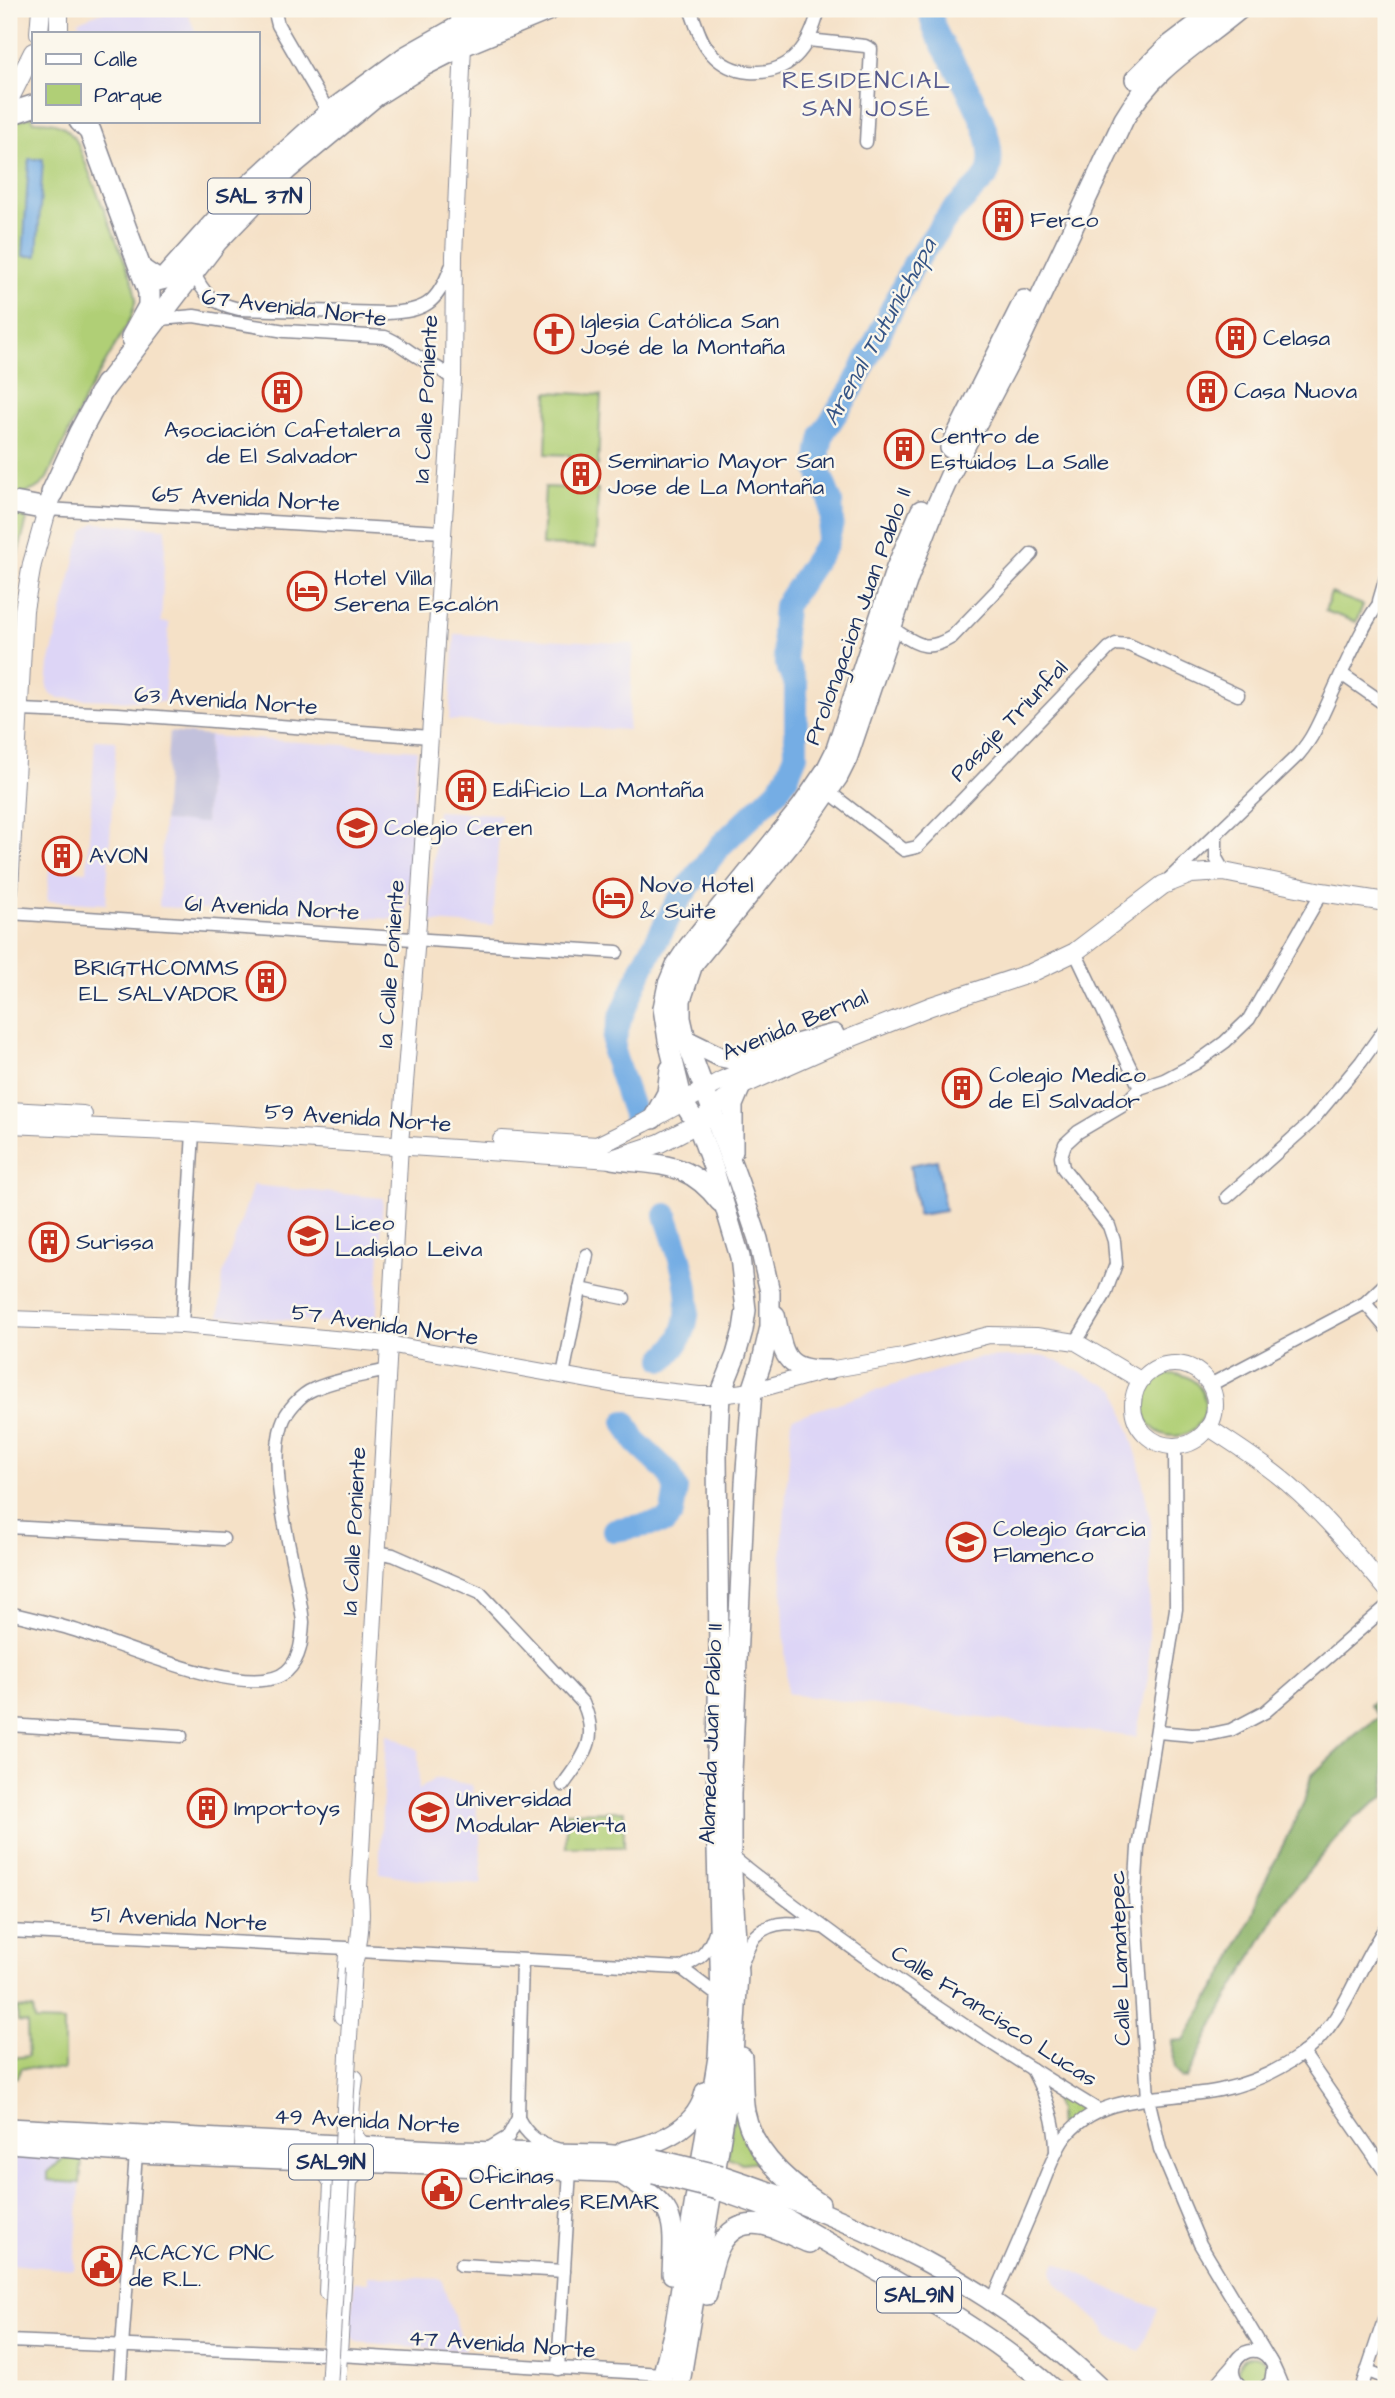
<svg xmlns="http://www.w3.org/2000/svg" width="1395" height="2398" font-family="'Architects Daughter',sans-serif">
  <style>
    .built { fill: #ddd5f6 }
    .industrial { fill: #c2c1dc }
    .green { fill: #b0cf76; stroke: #667f6a; stroke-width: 2 }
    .forest { fill: #8cb267; stroke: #547062; stroke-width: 2 }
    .water { fill: #75ade4; stroke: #486ea1; stroke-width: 2 }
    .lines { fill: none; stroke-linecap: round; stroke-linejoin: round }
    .river { stroke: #75ade4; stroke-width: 24 }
    .minor-casing { stroke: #888892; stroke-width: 15 }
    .tertiary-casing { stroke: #888892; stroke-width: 18 }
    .secondary-casing { stroke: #888892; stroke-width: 20 }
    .primary-casing { stroke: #888892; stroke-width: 22 }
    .trunk-casing { stroke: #888892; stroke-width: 24 }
    .minor { stroke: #fff; stroke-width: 12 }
    .tertiary { stroke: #fff; stroke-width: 16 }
    .secondary { stroke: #fff; stroke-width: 18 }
    .primary { stroke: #fff; stroke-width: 19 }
    .trunk { stroke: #fff; stroke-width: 21 }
    .tertiary-bridge-casing { stroke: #888892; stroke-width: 18; stroke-linecap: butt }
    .primary-bridge-casing { stroke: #888892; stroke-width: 22; stroke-linecap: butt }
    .tertiary-bridge { stroke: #fff; stroke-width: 16 }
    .primary-bridge { stroke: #fff; stroke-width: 19 }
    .labels { text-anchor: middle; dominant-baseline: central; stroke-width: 5; stroke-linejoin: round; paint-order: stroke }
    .shield { fill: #fbf7ec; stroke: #5e6b89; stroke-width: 2 }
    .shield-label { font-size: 21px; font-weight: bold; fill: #1b2f5e }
    .poi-label { font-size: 23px; fill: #1b2f5e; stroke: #fbf7ec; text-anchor: start }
    .street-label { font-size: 23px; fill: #1b2f5e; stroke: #fbf7ec }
    .neighbourhood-label { font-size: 24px; letter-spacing: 2px; fill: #565b8e; stroke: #fbf7ec }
    .water-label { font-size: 24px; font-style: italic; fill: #365586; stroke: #fbf7ec }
  </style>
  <rect width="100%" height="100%" fill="#fbf7ec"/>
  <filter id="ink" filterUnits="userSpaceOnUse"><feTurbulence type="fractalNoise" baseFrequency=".0143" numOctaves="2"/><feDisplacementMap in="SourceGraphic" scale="14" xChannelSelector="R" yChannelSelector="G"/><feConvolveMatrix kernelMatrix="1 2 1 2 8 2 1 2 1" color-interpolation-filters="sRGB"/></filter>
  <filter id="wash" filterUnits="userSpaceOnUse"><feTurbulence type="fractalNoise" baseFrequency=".00686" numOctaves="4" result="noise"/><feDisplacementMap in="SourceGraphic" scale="28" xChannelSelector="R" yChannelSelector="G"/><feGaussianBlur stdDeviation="1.57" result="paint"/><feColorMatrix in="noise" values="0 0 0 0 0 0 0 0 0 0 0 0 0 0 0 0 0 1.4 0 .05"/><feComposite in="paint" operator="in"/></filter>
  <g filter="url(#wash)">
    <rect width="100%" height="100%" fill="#f5e1c7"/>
    <!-- built -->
    <g class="built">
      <polygon points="110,9 186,9 196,33 82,33 78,21"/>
      <polygon points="94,523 166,528 161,622 169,623 164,702 58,698 51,695 47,687 49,665 78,547 84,531"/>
      <polygon points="455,634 634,644 628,730 449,720"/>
      <polygon points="209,736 417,750 407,907 404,915 393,919 159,907 163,821 205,822"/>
      <polygon points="95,740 116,741 106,904 47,901 49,869 87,871"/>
      <polygon points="437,811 500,814 493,926 432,922 430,918"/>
      <polygon points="253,1185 383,1198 376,1325 219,1316 223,1274"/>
      <polygon points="1046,1356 1117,1390 1138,1459 1151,1524 1148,1678 1136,1737 787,1694 781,1560 792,1418 977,1358"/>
      <polygon points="386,1733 418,1750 419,1790 435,1778 472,1785 480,1835 482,1884 419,1879 379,1873"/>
      <polygon points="9,2156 82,2159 74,2270 9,2264"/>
      <polygon points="1056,2262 1123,2295 1158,2309 1140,2351 1110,2337 1103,2326 1055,2282 1052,2271"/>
      <polygon points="368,2276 441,2279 466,2351 357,2342 353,2337 351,2326 354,2282 368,2282"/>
    </g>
    <!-- industrial -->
    <polygon class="industrial" points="169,732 209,736 205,823 163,821"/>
    <!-- green -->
    <g class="green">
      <path d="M33,116V121C55,121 64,123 77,142L133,282L136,299L131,318L86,396L47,478C37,492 25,494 9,493V123Z"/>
      <polygon points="548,392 601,395 598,466 570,465 570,455 546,454"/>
      <polygon points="545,487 598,489 596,547 542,545"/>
      <polygon points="9,515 24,516 27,520 14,568 10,572"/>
      <polygon points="1331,593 1363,605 1356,622 1325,611"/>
      <circle cx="1174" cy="1405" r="31"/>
      <polygon points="624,1811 624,1847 566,1847 566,1812"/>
      <polygon points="17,2008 33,2009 35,2021 64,2022 64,2070 21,2068 17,2077 12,2078 13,2058 28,2056 27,2023 18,2022"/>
      <polygon points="736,2088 759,2161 742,2163 728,2157"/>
      <polygon points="1050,2089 1090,2110 1059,2138 1058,2110"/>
      <polygon points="64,2158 82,2159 80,2183 48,2181 48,2172"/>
      <circle cx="1253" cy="2371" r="15"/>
    </g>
    <!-- forest -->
    <polygon class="forest" points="1386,1690 1385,1796 1351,1821 1285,1899 1221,2010 1187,2078 1182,2078 1175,2069 1172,2041 1184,2040 1229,1965 1241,1939 1253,1915 1258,1896 1304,1802 1311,1776 1355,1735 1379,1717 1370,1705"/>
    <!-- water -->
    <g class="water">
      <polygon points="29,159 43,159 37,256 23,256"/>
      <polygon points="937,1160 945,1211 918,1215 910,1165"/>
    </g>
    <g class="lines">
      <!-- river -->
      <g class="river">
        <path d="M634,1114L614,1055V1041L620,1019L644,964L675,906L691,883L721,845L777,791L787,777L796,755V686L786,661L783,633L785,606L826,545L832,523L831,502L818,469L819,450L823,433L852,389L914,264L949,215L986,177C1003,146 967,88 951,59C941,42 931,29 931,9"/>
        <path d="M664,1359C668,1354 675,1348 678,1342C701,1304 678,1253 666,1215"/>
        <polyline points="614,1530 665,1522 672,1513 676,1489 669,1473 636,1442 625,1422"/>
      </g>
    </g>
  </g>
  <g filter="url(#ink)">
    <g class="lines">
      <defs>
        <g id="minor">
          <polyline points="274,9 278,25 329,113"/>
          <path d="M690,9C696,23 700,42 711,53C721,64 735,71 749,72C791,75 810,46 819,9"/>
          <polyline points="808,40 865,46 871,49 866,142"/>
          <path d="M193,271C204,296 213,303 239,309L387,313C425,311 437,304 451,267"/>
          <path d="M160,319L194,316L285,331L385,337C399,342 407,351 420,358C432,366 442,368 453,380"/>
          <polyline points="47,509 442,532"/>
          <polyline points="1379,601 1386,577"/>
          <path d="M891,628C917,643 924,654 952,637L1032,554"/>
          <polyline points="1343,675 1386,705"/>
          <polyline points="20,710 118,714 430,737"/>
          <polyline points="829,792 904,850 917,847 1109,648 1116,644 1129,645 1238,695"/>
          <polyline points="1216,834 1216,858 1224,872"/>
          <path d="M1167,881L1298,755C1304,748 1310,740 1314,732C1327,709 1368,605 1386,598"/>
          <polyline points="9,913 617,952"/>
          <polyline points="1075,952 1140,1088"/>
          <polyline points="1227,1197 1310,1123 1361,1062 1386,1027"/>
          <polyline points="580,1289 624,1298"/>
          <polyline points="1365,1303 1386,1328"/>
          <polyline points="182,1325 193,1132"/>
          <polyline points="1076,1342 1105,1294 1116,1264 1114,1241 1109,1226 1063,1168 1061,1156 1065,1144 1078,1132 1122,1106 1140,1088 1164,1080 1196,1063 1225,1042 1249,1019 1322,892"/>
          <polyline points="563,1375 587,1255"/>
          <polyline points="1210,1385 1365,1303 1386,1283"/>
          <polyline points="1175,1446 1176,1609 1138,1848 1135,1896 1148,2098 1160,2149 1200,2244 1269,2359"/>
          <polyline points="9,1527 223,1539"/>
          <path d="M376,1552L393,1555L480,1593L583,1703C600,1741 584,1755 563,1785"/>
          <path d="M9,1613C30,1618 51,1623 71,1629C114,1641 251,1704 287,1671C301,1658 302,1639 303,1622C297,1565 266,1478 282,1424C286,1411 301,1394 314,1389C336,1379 363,1376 387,1370"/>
          <polyline points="9,1725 181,1736"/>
          <polyline points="1158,1732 1192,1735 1212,1734 1231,1730 1265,1712 1386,1607"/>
          <path d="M731,1856C847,1949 971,2033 1098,2110"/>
          <polyline points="9,1931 347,1948"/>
          <path d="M358,1951L681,1968C700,1958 708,1954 715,1932"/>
          <path d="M740,1967C745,1958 748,1944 755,1936C773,1918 799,1923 821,1927"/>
          <polyline points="681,1968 721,1998"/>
          <polyline points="1303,2053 1386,2173"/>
          <path d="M1032,2069C1046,2096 1056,2120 1056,2151"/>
          <path d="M518,2118C527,2135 538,2144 557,2149"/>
          <polyline points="488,2149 508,2137 518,2118 522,1960"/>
          <polyline points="461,2265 564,2271"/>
          <path d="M993,2300C1008,2266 1023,2232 1037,2198C1045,2179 1052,2157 1063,2140C1098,2090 1168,2101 1220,2090C1249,2084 1278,2071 1302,2054C1348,2019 1355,1969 1386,1927"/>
          <polyline points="9,2341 323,2354"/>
          <polyline points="339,2355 663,2374"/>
          <polyline points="558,2369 570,2170"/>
          <polyline points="1368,2371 1386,2378"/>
          <polyline points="119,2389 136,2153"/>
          <polyline points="1213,2389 1235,2363"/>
          <path d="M1244,2389C1215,2369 1250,2335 1269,2359C1275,2367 1279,2380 1283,2389"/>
          <polyline points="1263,2389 1271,2382 1273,2369"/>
          <polyline points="1361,2389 1386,2314"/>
        </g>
        <g id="tertiary">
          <polyline points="9,1319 182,1325 388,1344 622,1386 699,1395 720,1395 752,1391 828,1370 903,1357 989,1335 1036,1336 1076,1342 1140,1380"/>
          <circle cx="1174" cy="1405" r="41"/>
          <path d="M1208,1427C1235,1445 1263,1462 1287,1483C1324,1515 1355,1552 1386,1589"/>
          <path d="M353,1968C360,1943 363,1914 359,1888L400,1144L417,937L453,380L454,256L463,45L458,9"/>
          <polyline points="342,2016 347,1955"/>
          <path d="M355,2078C353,2098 342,2142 370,2147"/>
          <polyline points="304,2163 323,2169 332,2183 327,2292"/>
          <polyline points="337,2389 349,2181 357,2172 371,2164"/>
        </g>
        <g id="secondary">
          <polyline points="39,33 41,9"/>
          <polyline points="59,33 59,9"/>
          <polyline points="9,100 33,52"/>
          <polyline points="9,891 24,610 32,564 51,496"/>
          <polyline points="9,1111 83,1115"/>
          <polyline points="9,1124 193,1132 612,1159 660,1143 697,1124 741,1086 838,1043 931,1006 1031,973 1075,952 1163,885 1191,874 1224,872 1322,892 1386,902"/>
          <polyline points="502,1140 597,1146 644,1123 723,1080 785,1054"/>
        </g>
        <g id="primary">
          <polyline points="1135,79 1167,47 1217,9"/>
          <polyline points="950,448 1024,300"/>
          <polyline points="686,1040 721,1057 735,1060 834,1034"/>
          <polyline points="653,1119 667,1093 670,1069"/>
          <polyline points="733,1151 733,1105 741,1086"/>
          <path d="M612,1159C661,1166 688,1160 720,1202"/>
          <path d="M775,1315C784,1354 782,1371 828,1370"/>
          <path d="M742,2057C743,2075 742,2095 745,2112C753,2152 788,2183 820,2204"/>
          <polyline points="9,2128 455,2151 602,2154 655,2159"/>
          <polyline points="9,2143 136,2153 654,2174"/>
          <path d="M624,2151C658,2144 697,2129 705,2092"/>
          <path d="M621,2174C675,2209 675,2210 672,2274"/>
          <path d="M721,2175C860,2221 995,2285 1101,2389"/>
          <path d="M718,2190L760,2205L778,2214C871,2269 971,2317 1053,2389"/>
          <path d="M707,2295C712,2264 719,2218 762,2225C777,2228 794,2237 809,2243"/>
          <polyline points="659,2389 674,2330 718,2057 721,1998 716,1812 719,1649 717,1456 720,1395 736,1355 743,1330 746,1310 740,1257 713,1167 697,1124 683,1102 668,1040 663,1008 668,984 676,965 688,947 801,807 826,770 835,752 896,568 921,510"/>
          <path d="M679,2389L732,2071L738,1974L731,1856V1794L745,1483L752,1391L762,1361L770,1327V1292L758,1239L739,1183L686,1040L681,1018V1000L693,964L797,836L838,777L847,759L909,576L934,511L951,473L1016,349L1124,119C1156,65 1195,47 1240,9"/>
        </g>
        <g id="trunk">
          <polyline points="9,114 33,106"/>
          <polyline points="80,121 90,131 149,292 149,306 132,337"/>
          <polyline points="142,270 157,280 165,278 240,194 329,113 406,57 461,26 505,9"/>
          <polyline points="99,395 216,242 287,169 376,95 422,66 463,45 550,9"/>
          <polyline points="52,493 80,432 106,384"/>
          <polyline points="9,502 47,509"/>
        </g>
      </defs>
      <!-- minor casing -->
      <use href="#minor" class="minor-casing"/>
      <!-- tertiary casing -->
      <use href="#tertiary" class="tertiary-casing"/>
      <!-- secondary casing -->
      <use href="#secondary" class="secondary-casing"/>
      <!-- primary casing -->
      <use href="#primary" class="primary-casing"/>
      <!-- trunk casing -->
      <use href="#trunk" class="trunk-casing"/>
      <!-- minor -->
      <use href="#minor" class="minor"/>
      <!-- tertiary -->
      <use href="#tertiary" class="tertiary"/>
      <!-- secondary -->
      <use href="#secondary" class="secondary"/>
      <!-- primary -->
      <use href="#primary" class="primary"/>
      <!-- trunk -->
      <use href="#trunk" class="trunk"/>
      <defs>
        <polyline id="tertiary-bridge" points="329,2389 353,1968"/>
        <g id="primary-bridge">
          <polyline points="655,2159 721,2175"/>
          <polyline points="654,2174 718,2190"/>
        </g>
      </defs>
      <!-- tertiary-bridge casing -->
      <use href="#tertiary-bridge" class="tertiary-bridge-casing"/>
      <!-- primary-bridge casing -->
      <use href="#primary-bridge" class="primary-bridge-casing"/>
      <!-- tertiary-bridge -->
      <use href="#tertiary-bridge" class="tertiary-bridge"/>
      <!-- primary-bridge -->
      <use href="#primary-bridge" class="primary-bridge"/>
    </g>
  </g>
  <!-- icons -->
  <defs>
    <symbol id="building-ring" viewBox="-11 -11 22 22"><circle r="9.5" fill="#fbf7ec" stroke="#c8321e" stroke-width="1.5"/><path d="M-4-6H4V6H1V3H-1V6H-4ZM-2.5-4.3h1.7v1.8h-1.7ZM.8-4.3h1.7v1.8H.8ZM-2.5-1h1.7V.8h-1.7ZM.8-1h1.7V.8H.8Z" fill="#c8321e"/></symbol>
    <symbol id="church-ring" viewBox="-11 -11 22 22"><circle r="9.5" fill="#fbf7ec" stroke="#c8321e" stroke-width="1.5"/><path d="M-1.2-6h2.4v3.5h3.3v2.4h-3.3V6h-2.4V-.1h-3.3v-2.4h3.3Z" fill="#c8321e"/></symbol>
    <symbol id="hotel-ring" viewBox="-11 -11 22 22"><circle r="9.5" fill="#fbf7ec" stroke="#c8321e" stroke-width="1.5"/><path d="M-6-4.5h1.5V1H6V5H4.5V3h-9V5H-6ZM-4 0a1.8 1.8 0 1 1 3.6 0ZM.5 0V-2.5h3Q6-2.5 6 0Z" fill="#c8321e"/></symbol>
    <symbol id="school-ring" viewBox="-11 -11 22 22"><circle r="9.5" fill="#fbf7ec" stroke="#c8321e" stroke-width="1.5"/><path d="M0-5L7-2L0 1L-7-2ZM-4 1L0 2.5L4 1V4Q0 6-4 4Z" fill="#c8321e"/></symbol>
    <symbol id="university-ring" viewBox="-11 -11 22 22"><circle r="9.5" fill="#fbf7ec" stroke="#c8321e" stroke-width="1.5"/><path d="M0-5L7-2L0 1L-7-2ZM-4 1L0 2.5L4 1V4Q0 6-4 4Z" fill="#c8321e"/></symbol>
    <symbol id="civic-ring" viewBox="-11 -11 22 22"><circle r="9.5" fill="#fbf7ec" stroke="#c8321e" stroke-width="1.5"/><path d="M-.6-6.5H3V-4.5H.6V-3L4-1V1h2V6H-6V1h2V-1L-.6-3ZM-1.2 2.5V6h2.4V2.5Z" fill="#c8321e"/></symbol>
  </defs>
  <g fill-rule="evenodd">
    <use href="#building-ring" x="981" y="198" width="44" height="44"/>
    <use href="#church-ring" x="532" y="312" width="44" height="44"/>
    <use href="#building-ring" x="1214" y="316" width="44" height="44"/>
    <use href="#building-ring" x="1185" y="369" width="44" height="44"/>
    <use href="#building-ring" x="260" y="370" width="44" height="44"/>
    <use href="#building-ring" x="882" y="427" width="44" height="44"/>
    <use href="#building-ring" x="559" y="452" width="44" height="44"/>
    <use href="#hotel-ring" x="285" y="569" width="44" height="44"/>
    <use href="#building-ring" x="444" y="768" width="44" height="44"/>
    <use href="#school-ring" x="335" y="806" width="44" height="44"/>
    <use href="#building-ring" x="40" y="834" width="44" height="44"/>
    <use href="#hotel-ring" x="591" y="876" width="44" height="44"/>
    <use href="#building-ring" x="244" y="959" width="44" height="44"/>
    <use href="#building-ring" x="940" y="1066" width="44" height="44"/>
    <use href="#school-ring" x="286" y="1214" width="44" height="44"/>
    <use href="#building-ring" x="27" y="1220" width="44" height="44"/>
    <use href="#school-ring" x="944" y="1520" width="44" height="44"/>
    <use href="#building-ring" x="185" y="1786" width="44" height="44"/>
    <use href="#university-ring" x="407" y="1790" width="44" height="44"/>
    <use href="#civic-ring" x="420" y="2167" width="44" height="44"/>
    <use href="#civic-ring" x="80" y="2244" width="44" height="44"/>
  </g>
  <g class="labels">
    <!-- shield labels -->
    <g class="shield">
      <rect x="208" y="178.5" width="102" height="35" rx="5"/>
      <rect x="289" y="2144.5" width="84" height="35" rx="5"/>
      <rect x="877" y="2277.5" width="84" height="35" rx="5"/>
    </g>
    <g class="shield-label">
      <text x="259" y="196">SAL 37N</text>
      <text x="331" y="2162">SAL91N</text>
      <text x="919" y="2295">SAL91N</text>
    </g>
    <!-- poi labels -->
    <g class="poi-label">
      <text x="1030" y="220">Ferco</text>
      <text x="581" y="321">Iglesia Católica San<tspan x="581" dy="26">José de la Montaña</tspan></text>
      <text x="1263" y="338">Celasa</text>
      <text x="1234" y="391">Casa Nuova</text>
      <text x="282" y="430" text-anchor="middle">Asociación Cafetalera<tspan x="282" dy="26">de El Salvador</tspan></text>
      <text x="931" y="436">Centro de<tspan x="931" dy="26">Estuidos La Salle</tspan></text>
      <text x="608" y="461">Seminario Mayor San<tspan x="608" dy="26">Jose de La Montaña</tspan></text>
      <text x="334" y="578">Hotel Villa<tspan x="334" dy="26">Serena Escalón</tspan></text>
      <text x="493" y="790">Edificio La Montaña</text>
      <text x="384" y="828">Colegio Ceren</text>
      <text x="89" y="856">AVON</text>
      <text x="640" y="885">Novo Hotel<tspan x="640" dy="26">&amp; Suite</tspan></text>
      <text x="239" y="968" text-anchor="end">BRIGTHCOMMS<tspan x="239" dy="26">EL SALVADOR</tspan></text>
      <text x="989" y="1075">Colegio Medico<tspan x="989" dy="26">de El Salvador</tspan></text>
      <text x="335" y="1223">Liceo<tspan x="335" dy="26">Ladislao Leiva</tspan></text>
      <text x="76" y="1242">Surissa</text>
      <text x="993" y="1529">Colegio Garcia<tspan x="993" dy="26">Flamenco</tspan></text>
      <text x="456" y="1799">Universidad<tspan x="456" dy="26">Modular Abierta</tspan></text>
      <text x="234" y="1808">Importoys</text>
      <text x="469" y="2176">Oficinas<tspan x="469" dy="26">Centrales REMAR</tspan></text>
      <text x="129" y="2253">ACACYC PNC<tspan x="129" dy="26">de R.L.</tspan></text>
    </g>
    <!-- street labels -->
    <g class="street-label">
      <text transform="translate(294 308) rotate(7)">67 Avenida Norte</text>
      <text transform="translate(426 399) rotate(-87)">1a Calle Poniente</text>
      <text transform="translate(246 499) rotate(3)">65 Avenida Norte</text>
      <text transform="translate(858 616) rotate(-70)">Prolongacion Juan Pablo II</text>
      <text transform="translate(226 701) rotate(4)">63 Avenida Norte</text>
      <text transform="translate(1009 721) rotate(-46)">Pasaje Triunfal</text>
      <text transform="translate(272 908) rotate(3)">61 Avenida Norte</text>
      <text transform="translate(391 964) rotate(-86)">1a Calle Poniente</text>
      <text transform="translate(795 1025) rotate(-22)">Avenida Bernal</text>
      <text transform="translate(358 1118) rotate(4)">59 Avenida Norte</text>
      <text transform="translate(385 1325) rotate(8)">57 Avenida Norte</text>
      <text transform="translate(354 1531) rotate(-87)">1a Calle Poniente</text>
      <text transform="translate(711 1734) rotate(-88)">Alameda Juan Pablo II</text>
      <text transform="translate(179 1919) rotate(3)">51 Avenida Norte</text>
      <text transform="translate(1120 1958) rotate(-92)">Calle Lamatepec</text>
      <text transform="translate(994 2016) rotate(33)">Calle Francisco Lucas</text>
      <text transform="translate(367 2121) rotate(3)">49 Avenida Norte</text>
      <text transform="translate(502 2344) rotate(4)">47 Avenida Norte</text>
    </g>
    <!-- neighbourhood labels -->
    <g class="neighbourhood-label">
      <text x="867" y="81">RESIDENCIAL<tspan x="867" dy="28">SAN JOSÉ</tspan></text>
    </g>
    <!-- water labels -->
    <g class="water-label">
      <text transform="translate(880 332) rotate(-61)">Arenal Tutunichapa</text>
    </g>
  </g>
  <!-- margin -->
  <rect width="1395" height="2398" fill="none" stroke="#fbf7ec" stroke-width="35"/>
  <!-- legend -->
  <rect x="32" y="32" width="228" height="91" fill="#fbf7ec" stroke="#a1a7b3" stroke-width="2"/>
  <rect x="46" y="54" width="35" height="10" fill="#ffffff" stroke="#a1a7b3" stroke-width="2"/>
  <text x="94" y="66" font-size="21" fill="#1b2f5e">Calle</text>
  <rect x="46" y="84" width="35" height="21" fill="#b0cf76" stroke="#a1a7b3" stroke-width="2"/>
  <text x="94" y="102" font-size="21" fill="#1b2f5e">Parque</text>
</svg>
